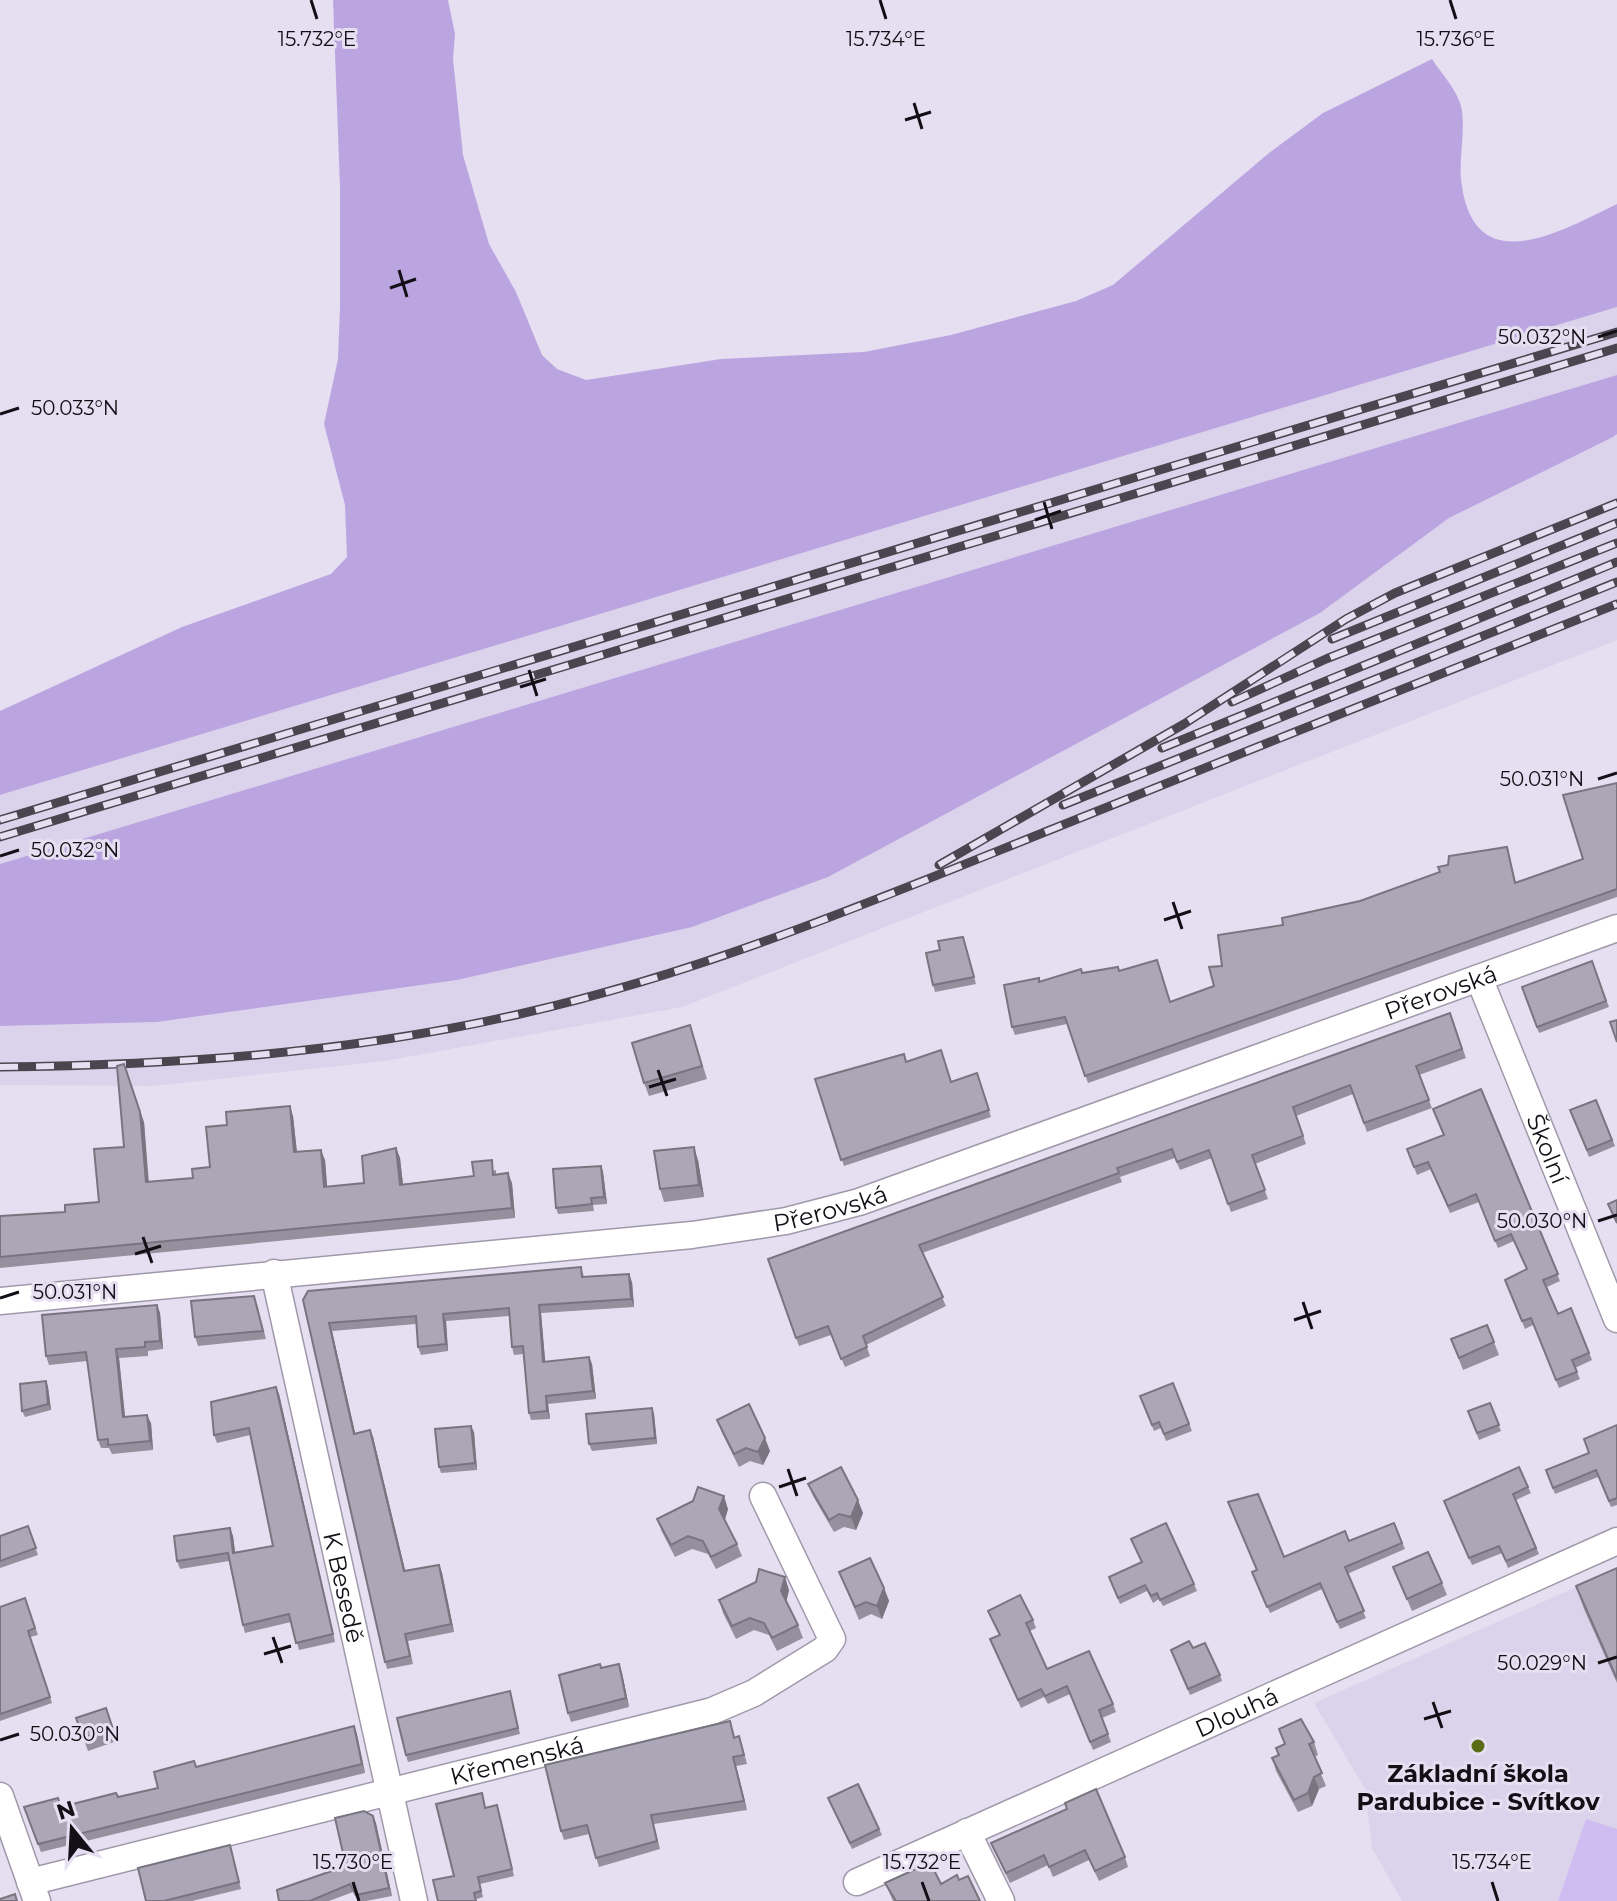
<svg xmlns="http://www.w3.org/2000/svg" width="1617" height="1901" font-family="Montserrat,sans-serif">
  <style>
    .built { fill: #dbd3eb }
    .green { fill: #cfbdf1 }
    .forest { fill: #bba5e0 }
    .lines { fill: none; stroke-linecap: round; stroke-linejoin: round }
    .street-casing { stroke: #9f99aa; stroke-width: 29 }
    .street { stroke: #fff; stroke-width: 26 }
    .rail-casing { stroke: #49464f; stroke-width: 9 }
    .rail { stroke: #e5dff1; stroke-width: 6; stroke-dasharray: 18; stroke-linecap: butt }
    .wall { fill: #94909d }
    .shaded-wall { fill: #787580 }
    .building { fill: #aca7b7; stroke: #787580; stroke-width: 2 }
    .ticks { fill: none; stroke: #121016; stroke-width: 3 }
    .poi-dot { fill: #5a6c18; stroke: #e5dff1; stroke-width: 3 }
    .labels { text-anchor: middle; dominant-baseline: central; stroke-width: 6; stroke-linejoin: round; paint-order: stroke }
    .street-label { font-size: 24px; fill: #121016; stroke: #e5dff1 }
    .poi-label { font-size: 24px; font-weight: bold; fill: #121016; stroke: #e5dff1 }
    .ticks-label { font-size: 20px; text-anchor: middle; fill: #121016; stroke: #e5dff1; stroke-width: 6; stroke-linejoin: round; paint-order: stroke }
  </style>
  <rect width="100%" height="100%" fill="#e5dff1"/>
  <!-- built -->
  <g class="built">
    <polygon points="1617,307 1617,375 0,864 0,795"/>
    <polygon points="1617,434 1617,640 682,1007 385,1061 153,1086 0,1085 0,1026 157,1022 457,980 1320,613 1449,518"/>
    <polygon points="1617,1569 1617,1901 1402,1901 1372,1848 1365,1789 1314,1703"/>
  </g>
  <!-- green -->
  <polygon class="green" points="1586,1819 1617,1829 1617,1901 1558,1901"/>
  <!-- forest -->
  <g class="forest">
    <path d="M333,0H448L455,34L453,59L463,155L489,244L516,292L542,355L557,369L586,380L721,359L864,352L951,335L1076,301L1113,285L1269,153L1323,113L1432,59C1441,73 1457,90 1461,106C1466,129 1459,155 1461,179C1472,284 1561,231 1617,204V307L0,795V711L182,627L331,574L347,557L345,505L324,424L338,359L340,308V187Z"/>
    <polygon points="1617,375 1617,434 1613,437 1449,518 1320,613 828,877 692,927 457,980 157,1022 0,1026 0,864"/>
  </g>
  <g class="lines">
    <defs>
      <g id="street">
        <path id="s1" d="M1479,978L1617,1319"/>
        <path id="s2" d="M274,1273L414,1901"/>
        <path id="s3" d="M0,1301L692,1235L786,1221L859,1202L1617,928"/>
        <polyline points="0,1796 37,1901"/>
        <polyline points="967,1832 1001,1901"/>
        <path id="s4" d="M30,1882L712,1711L754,1693L825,1649L832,1639L763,1496"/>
        <path id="s5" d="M857,1882L1617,1541"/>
      </g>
    </defs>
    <!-- street casing -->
    <use href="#street" class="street-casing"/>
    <!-- street -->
    <use href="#street" class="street"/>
    <defs>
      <g id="rail">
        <polyline points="1332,639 1617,523"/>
        <polyline points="1232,702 1326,659 1617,543"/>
        <polyline points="1162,748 1617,562"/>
        <polyline points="1063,805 1617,582"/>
        <polyline points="0,820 1617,332"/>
        <polyline points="0,837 1617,348"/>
        <polyline points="939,865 1184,724 1346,619 1395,593 1617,503"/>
        <path d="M0,1067C178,1065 351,1053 524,1013C708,971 880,898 1055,828C1242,753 1430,678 1617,604"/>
      </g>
    </defs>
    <!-- rail casing -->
    <use href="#rail" class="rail-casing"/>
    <!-- rail -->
    <use href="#rail" class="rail"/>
  </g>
  <!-- wall -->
  <g class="wall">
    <polygon points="1617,783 1617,897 1088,1083 1067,1024 1015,1035 1012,1027 1040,981 1082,973 1120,971 1171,1002 1214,986 1222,966 1283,925 1509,855 1516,883 1583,859"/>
    <polygon points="965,943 976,984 935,992 933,985 940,950"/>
    <polygon points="1592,961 1609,1007 1539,1033 1522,987"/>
    <polygon points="1450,1013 1466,1058 1419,1075 1432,1108 1367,1132 1353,1094 1296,1116 1306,1144 1255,1164 1268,1199 1231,1212 1212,1158 1180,1170 1175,1158 1120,1177 1122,1182 922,1253 946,1306 866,1345 870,1356 845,1367 831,1335 799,1346 768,1259"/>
    <polygon points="690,1025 707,1079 649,1096 644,1083"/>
    <polygon points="907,1061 951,1082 977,1073 991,1117 844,1166 815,1079"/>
    <polygon points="1481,1089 1560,1281 1547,1287 1558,1314 1571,1308 1592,1360 1575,1368 1580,1379 1559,1388 1533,1325 1525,1329 1505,1280 1527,1270 1514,1241 1498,1248 1479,1202 1450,1213 1431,1169 1417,1175 1407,1149 1443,1135"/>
    <polygon points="1596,1100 1615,1146 1589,1157 1570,1110"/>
    <polygon points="293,1116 297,1152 325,1160 327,1187 364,1183 396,1148 400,1158 403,1184 474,1176 496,1170 496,1174 512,1183 515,1218 0,1268 0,1216 65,1212 99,1202 124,1147 144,1122 149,1182 193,1178 210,1167 227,1125"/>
    <polygon points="698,1160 704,1197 664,1202 660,1189"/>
    <polygon points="601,1166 603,1172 607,1204 593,1205 594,1211 558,1214 556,1208"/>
    <polygon points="581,1267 584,1277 632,1282 634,1307 541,1313 545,1362 589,1357 592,1364 596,1399 548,1404 550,1419 531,1420 529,1413 523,1354 514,1355 512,1347 509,1316 446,1321 448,1351 421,1355 418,1347 416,1324 332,1331 355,1434 370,1430 373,1437 405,1571 439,1565 442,1573 454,1632 408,1641 413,1664 387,1669 303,1300"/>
    <polygon points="257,1304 266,1339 198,1346 195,1337"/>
    <polygon points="157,1305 160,1313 163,1349 148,1351 148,1356 119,1358 125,1417 151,1423 153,1450 112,1454 109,1448 101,1448 98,1440 87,1361 49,1365 46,1356"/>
    <polygon points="1451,1339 1494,1342 1499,1355 1463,1370"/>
    <polygon points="46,1381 48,1387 51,1410 25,1417 22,1411"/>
    <polygon points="1173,1383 1192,1431 1166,1441 1161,1428 1154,1431 1140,1396"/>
    <polygon points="279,1394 335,1642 299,1650 291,1622 245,1633 243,1625 229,1561 180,1569 177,1561 230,1528 233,1536 235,1552 273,1546 250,1435 217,1443 214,1435"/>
    <polygon points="1490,1403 1501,1431 1479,1440 1468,1411"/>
    <polygon points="652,1408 654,1414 657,1444 592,1451 589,1444"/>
    <polygon points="717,1420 770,1451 763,1465 750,1461 739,1467 722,1433"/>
    <polygon points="1617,1425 1617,1505 1611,1507 1598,1477 1555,1494 1546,1470 1589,1453"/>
    <polygon points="474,1432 477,1470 441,1473 439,1467"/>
    <polygon points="808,1484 863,1513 856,1530 844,1527 834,1532 813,1496"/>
    <polygon points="1528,1487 1531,1493 1516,1500 1539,1554 1508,1568 1502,1553 1472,1565 1446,1508"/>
    <polygon points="728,1509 725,1520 737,1544 742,1556 716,1569 708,1554 692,1549 675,1557 662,1532 657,1519"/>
    <polygon points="1394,1523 1405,1549 1347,1574 1366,1618 1340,1629 1322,1589 1270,1613 1252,1572 1284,1557 1349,1541"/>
    <polygon points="28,1526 38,1555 0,1568 0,1536"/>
    <polygon points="1393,1567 1442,1583 1447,1595 1412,1611"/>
    <polygon points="1617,1568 1617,1683 1584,1609 1576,1586"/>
    <polygon points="839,1572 884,1588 889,1601 882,1619 871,1614 859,1620"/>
    <polygon points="1109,1577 1194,1584 1197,1591 1163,1606 1159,1599 1153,1603 1147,1591 1120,1604"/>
    <polygon points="789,1590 786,1601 798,1625 803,1638 777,1651 769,1635 754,1630 736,1639 723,1613 719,1600"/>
    <polygon points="25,1598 38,1635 30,1637 52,1703 0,1721 0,1607"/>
    <polygon points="988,1611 1033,1620 1036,1628 1030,1631 1047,1669 1113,1704 1116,1712 1102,1718 1111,1742 1093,1750 1070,1694 1048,1704 1044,1697 1021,1708 990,1639 999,1635"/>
    <polygon points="1193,1648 1220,1675 1222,1681 1190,1695 1171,1650"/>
    <polygon points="619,1664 622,1673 629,1707 571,1722 568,1713"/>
    <polygon points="510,1691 520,1734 408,1762 406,1755"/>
    <polygon points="106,1708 117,1741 88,1751 76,1718"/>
    <polygon points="730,1721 735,1737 742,1745 747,1764 736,1766 747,1810 654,1824 660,1849 599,1867 589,1834 564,1840 561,1831"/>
    <polygon points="354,1726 365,1773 41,1852 24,1807 61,1806 118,1797 158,1788 196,1767"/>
    <polygon points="1279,1729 1314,1742 1318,1755 1314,1757 1326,1786 1319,1789 1312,1806 1298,1812 1276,1771 1272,1758 1278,1755 1285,1744"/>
    <polygon points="482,1793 486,1808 497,1805 514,1876 480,1884 483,1897 477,1899 454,1876"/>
    <polygon points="828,1798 879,1829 882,1835 852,1849"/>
    <polygon points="1067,1809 1125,1857 1128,1867 1099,1881 1089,1860 1053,1877 1048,1865 1010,1883 991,1843"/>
    <polygon points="373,1816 392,1896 366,1901 358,1901 353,1892 329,1901 279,1901 346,1866"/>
    <polygon points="230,1845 241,1889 192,1901 146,1901"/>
    <polygon points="924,1870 941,1884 959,1880 980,1901 893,1901 885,1883"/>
  </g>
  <!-- shaded-wall -->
  <g class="shaded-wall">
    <polygon points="124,1064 144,1122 149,1193 146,1182"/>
    <polygon points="290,1106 293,1116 298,1163 294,1152"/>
    <polygon points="694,1147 698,1160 704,1197 699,1185"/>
    <polygon points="396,1148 400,1158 404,1195 400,1185"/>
    <polygon points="321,1150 325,1160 328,1197 324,1187"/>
    <polygon points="601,1166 603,1172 607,1204 604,1197"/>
    <polygon points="508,1173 512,1183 515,1218 512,1208"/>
    <polygon points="629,1274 632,1282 634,1307 631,1299"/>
    <polygon points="157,1305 160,1313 163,1349 160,1341"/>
    <polygon points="539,1305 541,1313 546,1370 543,1362"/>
    <polygon points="443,1314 446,1321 448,1351 446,1344"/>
    <polygon points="329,1323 332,1331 357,1441 354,1434"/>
    <polygon points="116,1349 119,1358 126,1426 123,1417"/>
    <polygon points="589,1357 592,1364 596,1399 593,1391"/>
    <polygon points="46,1381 48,1387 51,1410 48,1404"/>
    <polygon points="276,1387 279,1394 335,1642 333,1634"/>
    <polygon points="546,1396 548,1404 550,1419 547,1411"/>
    <polygon points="652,1408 654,1414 657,1444 655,1438"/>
    <polygon points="147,1415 151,1423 153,1450 150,1441"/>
    <polygon points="471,1426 474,1432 477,1470 475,1463"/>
    <polygon points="370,1430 373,1437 407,1578 404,1571"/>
    <polygon points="765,1438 770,1451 763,1465 758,1452"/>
    <polygon points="724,1496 728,1509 724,1522 719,1509"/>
    <polygon points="858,1500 863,1513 856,1530 851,1517"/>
    <polygon points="230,1528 233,1536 236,1560 233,1553"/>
    <polygon points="439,1565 442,1573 454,1632 451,1624"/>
    <polygon points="785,1577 789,1590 786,1603 781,1591"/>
    <polygon points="884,1588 889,1601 882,1619 877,1606"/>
    <polygon points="619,1664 622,1673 629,1707 626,1698"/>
    <polygon points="354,1726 357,1734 365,1773 362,1764"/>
    <polygon points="733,1757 736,1766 747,1810 744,1801"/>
    <polygon points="1314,1777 1319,1789 1312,1806 1308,1793"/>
    <polygon points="373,1816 376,1823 392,1896 389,1888"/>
  </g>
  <!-- building -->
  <g class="building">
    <polygon points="1617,783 1617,889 1085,1076 1065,1017 1012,1027 1004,985 1039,978 1039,982 1081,969 1082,973 1118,967 1119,971 1157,960 1170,1002 1214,986 1209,967 1222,966 1218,935 1283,925 1282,918 1360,901 1440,872 1438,867 1448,865 1449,856 1507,847 1515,883 1583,859 1563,795"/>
    <polygon points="963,937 974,977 933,985 926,953 940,950 938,941"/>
    <polygon points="1592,961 1606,1001 1537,1027 1522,987"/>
    <polygon points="1450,1013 1462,1049 1416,1066 1429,1100 1364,1123 1350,1085 1293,1107 1303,1136 1252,1155 1265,1190 1228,1204 1209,1150 1177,1162 1172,1149 1117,1168 1119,1173 919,1245 943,1297 863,1336 867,1347 841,1359 828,1326 796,1338 768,1259"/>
    <polygon points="1617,1020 1617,1042 1610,1022"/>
    <polygon points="690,1025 702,1066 644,1083 632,1043"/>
    <polygon points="941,1050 951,1082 977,1073 989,1110 841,1160 815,1079 904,1054 906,1062"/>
    <polygon points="124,1064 140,1112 146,1182 193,1178 192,1169 210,1167 206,1127 227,1125 226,1112 290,1106 294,1152 321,1150 324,1187 364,1183 362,1156 396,1148 400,1185 474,1176 472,1162 492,1160 493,1175 508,1173 512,1208 0,1257 0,1216 65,1212 65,1205 99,1202 94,1149 124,1147 117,1066"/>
    <polygon points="1481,1089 1558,1274 1543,1280 1558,1314 1571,1308 1589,1353 1572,1360 1577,1372 1556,1380 1531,1318 1522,1321 1505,1280 1527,1269 1511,1234 1495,1241 1476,1194 1448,1206 1428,1162 1414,1167 1407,1149 1444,1135 1433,1109"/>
    <polygon points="1596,1100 1612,1140 1587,1150 1570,1110"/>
    <polygon points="694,1147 699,1185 660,1189 654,1151"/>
    <polygon points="601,1166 604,1197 591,1198 592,1204 556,1208 553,1169"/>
    <polygon points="1617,1200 1617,1223 1608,1204"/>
    <polygon points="581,1267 582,1277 629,1274 631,1299 539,1305 543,1362 589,1357 593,1391 546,1396 547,1411 529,1413 523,1346 512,1347 509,1308 443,1314 446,1344 418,1347 416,1316 329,1323 354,1434 370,1430 404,1571 439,1565 451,1624 405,1634 410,1656 385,1662 303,1300 308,1291"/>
    <polygon points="254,1296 263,1331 195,1337 191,1301"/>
    <polygon points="157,1305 160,1341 145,1342 145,1347 116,1349 123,1417 147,1415 150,1441 108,1445 108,1439 98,1440 86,1352 46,1356 42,1315"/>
    <polygon points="1487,1325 1494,1342 1459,1358 1451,1339"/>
    <polygon points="46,1381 48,1404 22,1411 20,1384"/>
    <polygon points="1173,1383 1189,1424 1164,1434 1159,1422 1152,1425 1140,1396"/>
    <polygon points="276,1387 333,1634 296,1643 289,1614 243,1625 228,1553 177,1561 174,1536 230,1528 233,1553 273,1546 249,1428 214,1435 211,1402"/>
    <polygon points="1490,1403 1499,1425 1477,1433 1468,1411"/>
    <polygon points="749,1404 765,1438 758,1452 746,1448 734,1454 717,1420"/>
    <polygon points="652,1408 655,1438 589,1444 586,1414"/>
    <polygon points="1617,1425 1617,1498 1609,1501 1596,1470 1553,1488 1546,1470 1589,1453 1584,1439"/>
    <polygon points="471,1426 475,1463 439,1467 435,1429"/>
    <polygon points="841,1467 858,1500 851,1517 839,1514 829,1520 808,1484"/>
    <polygon points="1519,1467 1528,1487 1513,1494 1536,1548 1506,1561 1499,1546 1469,1558 1444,1501"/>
    <polygon points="698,1487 724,1496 719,1509 737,1544 711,1557 703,1541 688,1536 671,1545 657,1519 693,1501"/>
    <polygon points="1258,1494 1284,1557 1345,1531 1349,1541 1394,1523 1402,1543 1345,1567 1364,1611 1337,1622 1320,1583 1267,1607 1252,1572 1257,1570 1228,1502"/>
    <polygon points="1166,1523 1194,1584 1160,1600 1157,1593 1151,1596 1145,1585 1118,1598 1109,1577 1142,1562 1131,1539"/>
    <polygon points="28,1526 36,1548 0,1561 0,1536"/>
    <polygon points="1428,1552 1442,1583 1407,1599 1393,1567"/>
    <polygon points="870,1558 884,1588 877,1606 866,1602 855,1607 839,1572"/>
    <polygon points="1617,1568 1617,1679 1576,1586"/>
    <polygon points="759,1569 785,1577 781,1591 798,1625 772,1638 764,1623 750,1618 732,1626 719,1600 756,1582"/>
    <polygon points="1020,1595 1033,1620 1026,1623 1047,1669 1089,1651 1113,1704 1099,1710 1108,1734 1090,1742 1067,1686 1045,1696 1041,1689 1018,1700 990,1639 1000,1635 988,1611"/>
    <polygon points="25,1598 35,1628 28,1631 50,1697 0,1714 0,1607"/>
    <polygon points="1189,1641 1193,1648 1205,1643 1220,1675 1188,1689 1171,1650"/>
    <polygon points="600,1664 601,1668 619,1664 626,1698 568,1713 559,1675"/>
    <polygon points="510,1691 518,1728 406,1755 397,1718"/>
    <polygon points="106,1708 113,1729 83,1738 76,1718"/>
    <polygon points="1301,1719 1314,1742 1309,1744 1322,1773 1314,1777 1308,1793 1294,1800 1272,1758 1279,1755 1276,1748 1285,1744 1279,1729"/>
    <polygon points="730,1721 734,1738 739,1736 744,1755 733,1757 744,1801 651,1815 657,1841 596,1858 587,1825 561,1831 545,1765"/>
    <polygon points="354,1726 362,1764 38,1844 24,1807 58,1798 61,1807 116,1793 118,1797 158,1788 154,1772 194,1761 196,1767"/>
    <polygon points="858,1784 879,1829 850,1843 828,1798"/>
    <polygon points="1096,1789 1125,1857 1095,1871 1085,1850 1049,1867 1044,1855 1006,1873 991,1843 1067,1809 1065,1803"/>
    <polygon points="482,1793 485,1808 497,1805 512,1869 478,1877 481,1891 474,1893 476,1901 438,1901 433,1880 454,1876 436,1804"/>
    <polygon points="364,1811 373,1816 389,1888 356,1895 350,1884 310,1901 279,1901 277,1890 346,1866 335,1818"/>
    <polygon points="230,1845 239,1882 164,1901 146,1901 138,1868"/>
    <polygon points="922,1866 924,1870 932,1866 941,1884 957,1875 959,1880 968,1876 980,1901 896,1901 885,1883"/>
    <polygon points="15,1894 17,1901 0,1901 0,1899"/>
  </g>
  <!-- ticks -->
  <path class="ticks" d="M311,0L317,19M880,0L886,19M1450,0L1456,19M914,103L922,129M905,120L931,112M399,270L407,297M390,288L416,279M1598,337L1617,331M0,414L19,408M1044,502L1052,529M1035,520L1061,511M529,670L537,696M520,687L546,679M1598,779L1617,773M0,856L19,850M1173,902L1182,929M1164,920L1191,911M658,1070L667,1096M649,1087L676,1079M1598,1221L1617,1215M143,1237L152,1263M135,1254L161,1246M0,1298L19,1292M1303,1302L1312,1329M1294,1320L1321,1311M788,1469L797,1496M779,1487L806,1478M273,1637L282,1663M264,1654L291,1646M1598,1663L1617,1657M1433,1702L1442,1728M1424,1719L1451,1711M0,1740L19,1734M353,1882L359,1901M922,1882L929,1901M1492,1882L1498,1901"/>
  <!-- markers -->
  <circle class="poi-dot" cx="1478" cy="1746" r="8"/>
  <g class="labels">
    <!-- street labels -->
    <g class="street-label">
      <text stroke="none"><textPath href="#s3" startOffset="1484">Přerovská</textPath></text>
      <text stroke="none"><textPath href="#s1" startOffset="184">Školní</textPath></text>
      <text stroke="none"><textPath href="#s3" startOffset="836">Přerovská</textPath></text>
      <text stroke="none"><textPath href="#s2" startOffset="322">K Besedě</textPath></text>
      <text stroke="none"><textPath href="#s5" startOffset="416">Dlouhá</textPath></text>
      <text stroke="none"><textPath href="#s4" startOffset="502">Křemenská</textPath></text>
    </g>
    <!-- poi labels -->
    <g class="poi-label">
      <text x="1478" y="1773">Základní škola<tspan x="1478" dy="28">Pardubice - Svítkov</tspan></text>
    </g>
  </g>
  <g class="ticks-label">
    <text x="317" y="46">15.732°E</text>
    <text x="886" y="46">15.734°E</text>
    <text x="1456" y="46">15.736°E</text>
    <text x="1542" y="344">50.032°N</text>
    <text x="75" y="415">50.033°N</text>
    <text x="1542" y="786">50.031°N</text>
    <text x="75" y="857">50.032°N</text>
    <text x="1542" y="1228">50.030°N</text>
    <text x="75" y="1299">50.031°N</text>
    <text x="1542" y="1670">50.029°N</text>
    <text x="75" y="1741">50.030°N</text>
    <text x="353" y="1869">15.730°E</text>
    <text x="922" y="1869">15.732°E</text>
    <text x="1492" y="1869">15.734°E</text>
  </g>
  <!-- north arrow -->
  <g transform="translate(72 1829) rotate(342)" stroke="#e5dff1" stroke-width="6" paint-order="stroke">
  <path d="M0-6L14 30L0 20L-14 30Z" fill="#121016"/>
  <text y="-12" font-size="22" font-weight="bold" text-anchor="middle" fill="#121016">N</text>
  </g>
</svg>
